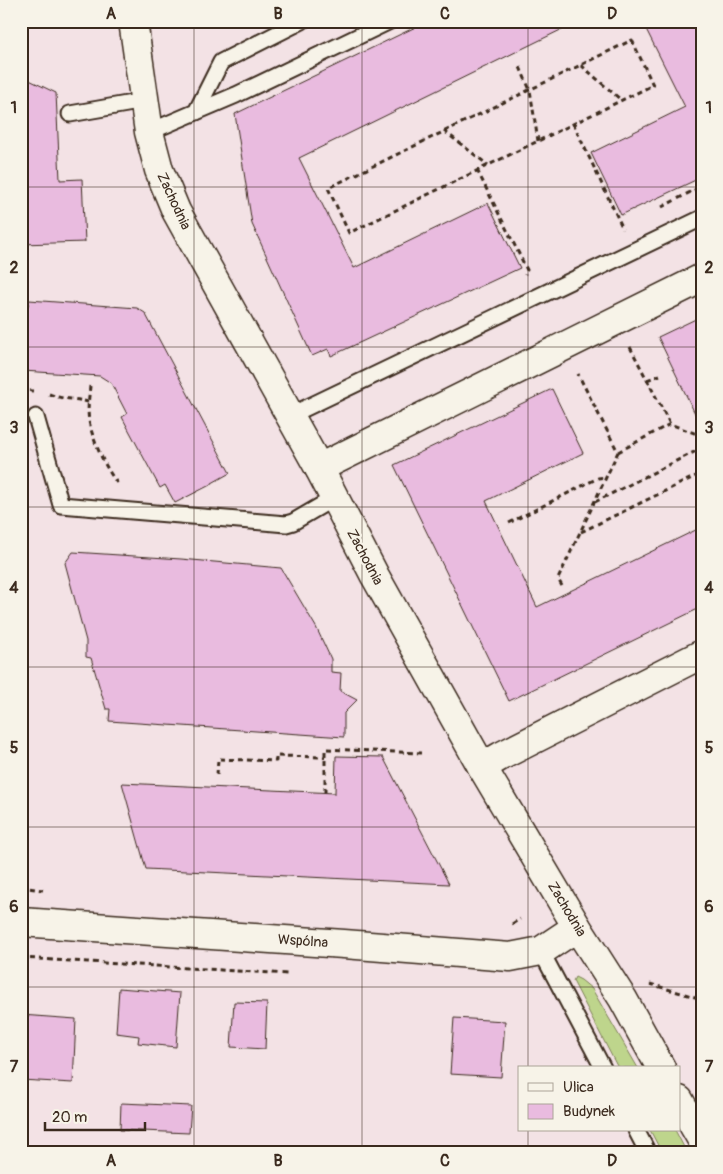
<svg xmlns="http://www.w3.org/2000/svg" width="723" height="1174" font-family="Pangolin,sans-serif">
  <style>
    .green { fill: #bed58c; stroke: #7c8055 }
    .building { fill: #e9bbdf; stroke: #3b2a1e }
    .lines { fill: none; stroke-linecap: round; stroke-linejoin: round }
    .service-casing { stroke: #3b2a1e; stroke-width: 19 }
    .minor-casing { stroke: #3b2a1e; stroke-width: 31 }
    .path { stroke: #3b2a1e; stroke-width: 3; stroke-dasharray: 5 4; stroke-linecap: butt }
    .service { stroke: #f7f3e8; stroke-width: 15 }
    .minor { stroke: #f7f3e8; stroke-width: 28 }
    .grid { fill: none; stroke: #3b2a1e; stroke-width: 1; stroke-opacity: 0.55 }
    .labels { text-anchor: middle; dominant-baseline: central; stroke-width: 4.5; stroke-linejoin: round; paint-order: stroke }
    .street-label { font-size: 14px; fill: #3b2a1e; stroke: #f7f3e8 }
    .neatline { fill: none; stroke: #3b2a1e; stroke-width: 2 }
    .grid-label { font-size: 16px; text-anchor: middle; font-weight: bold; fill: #3b2a1e }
  </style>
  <rect width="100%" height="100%" fill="#f3e2e5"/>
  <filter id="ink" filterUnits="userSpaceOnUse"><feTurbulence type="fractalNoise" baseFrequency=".02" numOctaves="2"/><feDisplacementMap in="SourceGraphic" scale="10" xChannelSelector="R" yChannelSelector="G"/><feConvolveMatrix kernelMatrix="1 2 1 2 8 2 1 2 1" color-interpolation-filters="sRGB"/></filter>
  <g filter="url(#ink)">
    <!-- green -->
    <g class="green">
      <polygon points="575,977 581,980 592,989 638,1068 618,1068 573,981"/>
      <polygon points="650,1130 675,1130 687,1153 662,1153"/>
    </g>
    <!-- building -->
    <g class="building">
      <polygon points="428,21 579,21 299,158 354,268 488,203 520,268 331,356 328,349 312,356 252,224 235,114"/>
      <polygon points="642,21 702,21 702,177 621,215 591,153 685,107"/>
      <polygon points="21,76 56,93 60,180 82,179 85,242 21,244"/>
      <polygon points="29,300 137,308 145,313 230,473 212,483 212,484 175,503 165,485 160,488 138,447 122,417 127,414 111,383 100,376 23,371 24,361 21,361 21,306 28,306"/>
      <polygon points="702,316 702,428 658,337"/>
      <polygon points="552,389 583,453 486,501 537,607 702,527 702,607 509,701 394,465"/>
      <polygon points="73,552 181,559 281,568 316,627 331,659 331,672 341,673 340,691 357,700 344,713 344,737 109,721 110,709 106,709 91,658 86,657 86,641 65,563"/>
      <polygon points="336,756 383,757 449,884 146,869 122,783 335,793"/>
      <polygon points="119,988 180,993 176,1047 138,1043 139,1036 116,1033"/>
      <polygon points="234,1002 267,1003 265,1049 231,1047"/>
      <polygon points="21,1015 76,1019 73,1083 21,1080"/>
      <polygon points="454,1018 505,1021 501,1077 450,1074"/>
      <polygon points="121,1103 191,1106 189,1133 120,1130"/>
    </g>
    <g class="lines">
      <defs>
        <g id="service">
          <polyline points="196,112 236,95 390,21"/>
          <polyline points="70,114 144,101"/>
          <polyline points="149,132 196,112 221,62 302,21"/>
          <polyline points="289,416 702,218"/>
          <polyline points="36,417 61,505 286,524 293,522 334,498"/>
          <polyline points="541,951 603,1068"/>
          <polyline points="636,1130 648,1153"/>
        </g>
        <g id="minor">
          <polyline points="133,21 149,132 159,170 176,211 319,468 375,576 482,767 577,927 623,999 661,1068"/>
          <polyline points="319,468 702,278"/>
          <polyline points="482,767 501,756 702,654"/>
          <polyline points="21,922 344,944 510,957 541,951 577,927"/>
          <polyline points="679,1100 702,1140"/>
        </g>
      </defs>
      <!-- service casing -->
      <use href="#service" class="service-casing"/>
      <!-- minor casing -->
      <use href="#minor" class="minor-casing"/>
      <!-- path -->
      <g class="path">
        <polygon points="632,40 653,85 349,233 328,188"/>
        <polyline points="581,65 621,100"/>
        <polyline points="520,67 530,90 538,141"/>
        <polyline points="573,123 623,229"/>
        <polyline points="444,131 488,165"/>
        <polyline points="477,170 527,270 525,273 525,275"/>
        <polyline points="662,207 702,186"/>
        <polyline points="630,347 670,424"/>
        <polyline points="647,380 660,375"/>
        <path d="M90,386C89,397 87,409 89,421C93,441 105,468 118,484"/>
        <polyline points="21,390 33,391"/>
        <path d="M49,394C64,400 73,398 88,402"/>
        <polyline points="618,452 670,424 702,436"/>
        <polyline points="595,502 702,448"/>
        <polyline points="509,523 598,478 606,477"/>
        <polyline points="581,532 702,473"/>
        <polyline points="562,586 558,579 618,452 578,374"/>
        <polyline points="217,775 218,759 276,761 276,756 325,757"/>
        <polyline points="325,792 325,749 421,753"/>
        <polyline points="21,887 43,890"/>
        <polyline points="512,924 520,919"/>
        <polyline points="21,958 288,974"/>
        <polyline points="650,984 702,999"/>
      </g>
      <!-- service -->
      <use href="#service" class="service"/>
      <!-- minor -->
      <use href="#minor" class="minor"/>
    </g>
  </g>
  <!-- grid -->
  <path class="grid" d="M194,21V1153M362,21V1153M528,21V1068M21,187H702M21,347H702M21,507H702M21,667H702M21,827H702M21,987H702M528,1130V1153"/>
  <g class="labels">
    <!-- street labels -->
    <g class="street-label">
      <text transform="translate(174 201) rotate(65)">Zachodnia</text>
      <text transform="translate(365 557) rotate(62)">Zachodnia</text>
      <text transform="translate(567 909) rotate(59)">Zachodnia</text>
      <text transform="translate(303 941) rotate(4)">Wspólna</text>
    </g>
  </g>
  <!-- margin -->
  <rect width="723" height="1174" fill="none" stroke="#f7f3e8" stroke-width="55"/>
  <!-- legend -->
  <rect x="518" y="1066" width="162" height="65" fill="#f7f3e8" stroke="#aca397"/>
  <rect x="528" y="1083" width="25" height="8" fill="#f7f3e8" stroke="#aca397"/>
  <text x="563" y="1092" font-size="15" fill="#3b2a1e">Ulica</text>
  <rect x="528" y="1104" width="25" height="15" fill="#e9bbdf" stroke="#aca397"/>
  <text x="563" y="1116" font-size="15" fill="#3b2a1e">Budynek</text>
  <!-- scale -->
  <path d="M45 1122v8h100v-8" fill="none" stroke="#3b2a1e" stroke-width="2.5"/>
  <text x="52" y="1122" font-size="15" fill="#3b2a1e" stroke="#f7f3e8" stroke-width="4" paint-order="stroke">20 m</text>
  <rect x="28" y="28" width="668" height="1118" class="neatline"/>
  <g class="grid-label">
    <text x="111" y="19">A</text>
    <text x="278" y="19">B</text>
    <text x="445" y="19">C</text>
    <text x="612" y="19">D</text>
    <text x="14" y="113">1</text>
    <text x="709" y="113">1</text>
    <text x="14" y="273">2</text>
    <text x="709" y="273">2</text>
    <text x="14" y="433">3</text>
    <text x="709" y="433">3</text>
    <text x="14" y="593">4</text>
    <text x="709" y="593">4</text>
    <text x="14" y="753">5</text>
    <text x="709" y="753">5</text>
    <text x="14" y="912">6</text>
    <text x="709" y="912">6</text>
    <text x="14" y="1072">7</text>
    <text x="709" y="1072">7</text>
    <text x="111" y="1166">A</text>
    <text x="278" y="1166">B</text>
    <text x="445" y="1166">C</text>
    <text x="612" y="1166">D</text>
  </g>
</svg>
